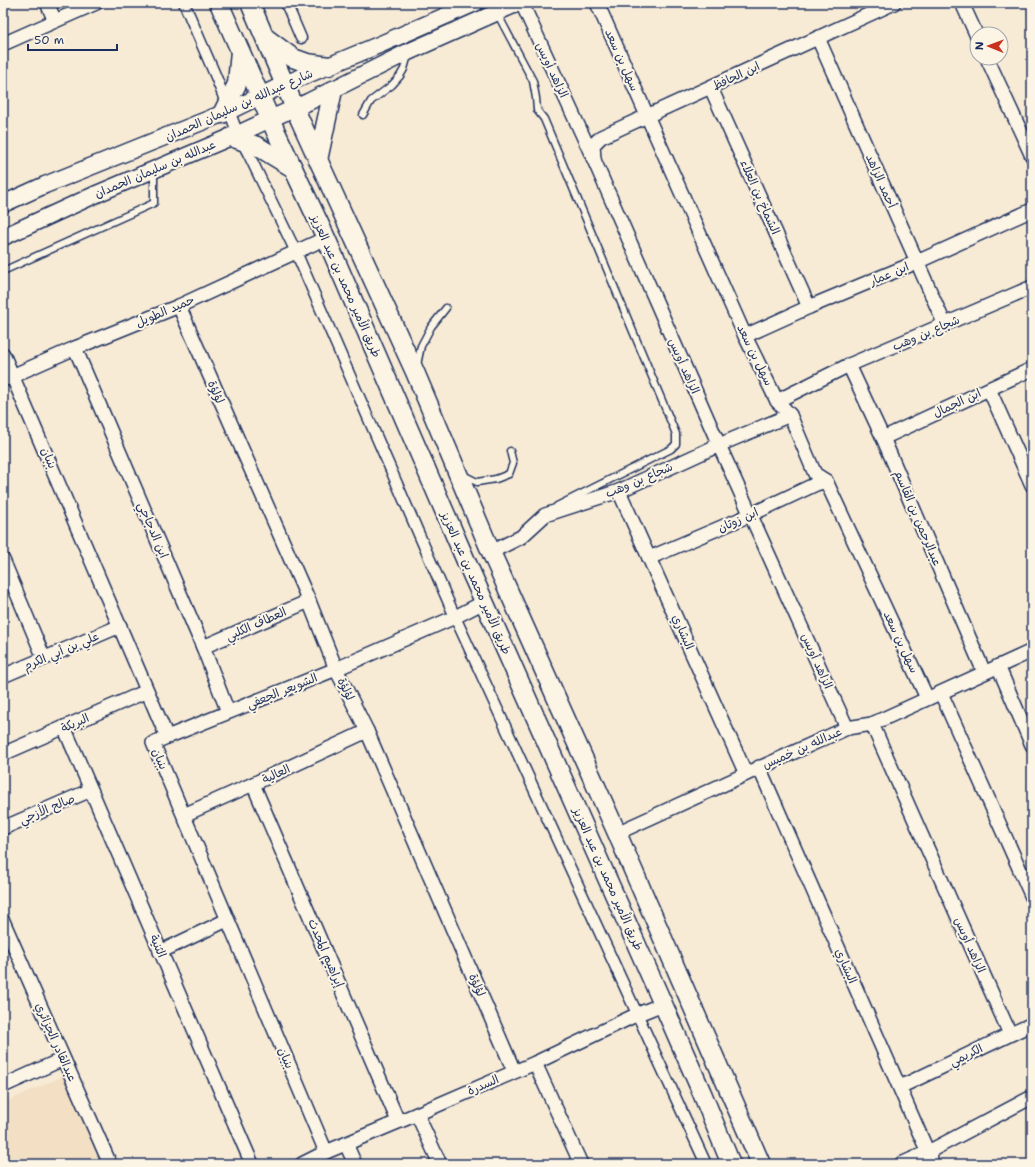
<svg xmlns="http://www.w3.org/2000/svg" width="1035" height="1167" font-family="'Shantell Sans','Playpen Sans Arabic',sans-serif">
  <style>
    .built { fill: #f3dfc4 }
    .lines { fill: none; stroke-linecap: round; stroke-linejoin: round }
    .service-casing { stroke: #1b2f5e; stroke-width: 9 }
    .pedestrian-casing { stroke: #1b2f5e; stroke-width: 13 }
    .minor-casing { stroke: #1b2f5e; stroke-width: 16 }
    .tertiary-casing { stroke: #1b2f5e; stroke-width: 19 }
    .secondary-casing { stroke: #1b2f5e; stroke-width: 21 }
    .service { stroke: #fcf5e5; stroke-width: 6 }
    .pedestrian { stroke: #fcf5e5; stroke-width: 10 }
    .minor { stroke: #fcf5e5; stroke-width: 13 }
    .tertiary { stroke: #fcf5e5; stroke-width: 16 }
    .secondary { stroke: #fcf5e5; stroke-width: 18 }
    .labels { text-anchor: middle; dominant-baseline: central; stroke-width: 4; stroke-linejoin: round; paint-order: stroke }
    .street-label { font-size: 12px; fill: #1b2f5e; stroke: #fcf5e5 }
  </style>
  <rect width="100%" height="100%" fill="#f8ebd6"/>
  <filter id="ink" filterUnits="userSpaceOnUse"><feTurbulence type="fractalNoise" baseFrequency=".025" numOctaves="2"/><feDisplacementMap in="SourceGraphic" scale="8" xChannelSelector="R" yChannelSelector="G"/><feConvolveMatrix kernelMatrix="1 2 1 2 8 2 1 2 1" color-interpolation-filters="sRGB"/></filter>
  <g filter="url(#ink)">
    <!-- built -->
    <polygon class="built" points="65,1075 104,1164 3,1164 3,1103"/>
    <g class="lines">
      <defs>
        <g id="service">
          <polyline points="497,13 533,81 536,98 537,110 544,119 676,434 676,444 671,449 557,506"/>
          <polyline points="363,115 371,101 392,85 400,76 404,69 408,55"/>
          <polyline points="3,271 154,203 154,171"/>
          <polyline points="417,365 421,346 431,327 446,308"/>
          <polyline points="463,475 477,482 496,479 509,474 513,463 510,451"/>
        </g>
        <g id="pedestrian">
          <polyline points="184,3 216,77 238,134 250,157 296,252 455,617 706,1164"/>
          <polyline points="286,3 301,38"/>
        </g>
        <g id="minor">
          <polyline points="47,3 55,21"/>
          <polyline points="525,3 525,10 594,160 719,445 847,728"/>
          <polyline points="597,3 745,336 777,401 790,415 815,474 826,481 927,698"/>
          <polyline points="962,3 977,36"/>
          <polyline points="818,38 945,325"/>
          <polyline points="3,44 96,3"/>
          <polyline points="987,58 1032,156"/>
          <polyline points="711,88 809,307"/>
          <polyline points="594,159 593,145 601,137 894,3"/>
          <polyline points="179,306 309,601 336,669 367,731 514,1071"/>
          <polyline points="745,336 809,307 917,262 1032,210"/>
          <polyline points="75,348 203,647 228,712"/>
          <polyline points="3,354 167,737 153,743 326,1152"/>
          <polyline points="849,365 883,438 984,672"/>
          <polyline points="3,380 75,348 179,306 326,238"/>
          <polyline points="989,389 1032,485"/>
          <polyline points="777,401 849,365 1032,287"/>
          <polyline points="883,438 1032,369"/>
          <polyline points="619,491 746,774"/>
          <polyline points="491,552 521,537 545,515 619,491 719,445 790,415"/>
          <polyline points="649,558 750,515 816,484 826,481"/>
          <polyline points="3,560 44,658"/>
          <polyline points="203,647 309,601"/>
          <polyline points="998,666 1032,745"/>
          <polyline points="3,676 120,626"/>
          <polyline points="941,693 1032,897"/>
          <polyline points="872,724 1010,1034"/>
          <polyline points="64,727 252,1164"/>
          <polyline points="167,737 336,669 455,617 484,602"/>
          <polyline points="3,754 147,691"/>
          <polyline points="759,767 933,1164"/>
          <polyline points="253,784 398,1121"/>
          <polyline points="184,815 253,784 367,731"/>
          <polyline points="3,828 91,790"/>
          <polyline points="617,833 847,728 872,724 1032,651"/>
          <polyline points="3,921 110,1164"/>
          <polyline points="160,952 227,920"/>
          <polyline points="535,1063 581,1164"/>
          <polyline points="3,1086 63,1059"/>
          <polyline points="900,1087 1032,1024"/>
          <polyline points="417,1114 440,1164"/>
          <polyline points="346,1144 355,1164"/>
          <polyline points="302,1164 326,1152 417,1114 535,1063 638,1014 663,1004"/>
          <polyline points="901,1164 928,1152 1032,1097"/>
        </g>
        <g id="tertiary">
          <polyline points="3,204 45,185 229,111 285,84 381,44 475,3"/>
          <polyline points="3,237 99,193 238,134 270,119 308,102 408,52 518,3"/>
        </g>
        <g id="secondary">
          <polyline points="219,3 276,132 326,238 466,561 663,1004 702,1093 731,1164"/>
          <polyline points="250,3 300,120 415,372 491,552 617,833 761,1164"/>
          <polyline points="266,38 293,58 307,63 329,66"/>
          <polyline points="222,114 237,84 240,51"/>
          <polyline points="231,137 257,146 293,168"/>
          <polyline points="318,160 333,90"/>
        </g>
      </defs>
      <!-- service casing -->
      <use href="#service" class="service-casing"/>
      <!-- pedestrian casing -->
      <use href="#pedestrian" class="pedestrian-casing"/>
      <!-- minor casing -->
      <use href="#minor" class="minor-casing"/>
      <!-- tertiary casing -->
      <use href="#tertiary" class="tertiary-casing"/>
      <!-- secondary casing -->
      <use href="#secondary" class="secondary-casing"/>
      <!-- service -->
      <use href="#service" class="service"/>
      <!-- pedestrian -->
      <use href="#pedestrian" class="pedestrian"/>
      <!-- minor -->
      <use href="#minor" class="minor"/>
      <!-- tertiary -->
      <use href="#tertiary" class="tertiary"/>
      <!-- secondary -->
      <use href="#secondary" class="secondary"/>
    </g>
  </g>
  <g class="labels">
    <!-- street labels -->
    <g class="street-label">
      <text transform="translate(622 60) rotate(66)">سهل بن سعد</text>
      <text transform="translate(552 70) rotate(65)">الزاهد أويس</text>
      <text transform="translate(736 76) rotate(-25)">ابن الحافظ</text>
      <text transform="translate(239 105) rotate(-24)">شارع عبدالله بن سليمان الحمدان</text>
      <text transform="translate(155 169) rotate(-23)">عبدالله بن سليمان الحمدان</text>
      <text transform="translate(881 181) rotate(66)">أحمد الزاهد</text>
      <text transform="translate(760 197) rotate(66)">الشماخ بن العلاء</text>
      <text transform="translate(889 274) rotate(-23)">ابن عمار</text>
      <text transform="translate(346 286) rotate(66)">طريق الأمير محمد بن عبد العزيز</text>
      <text transform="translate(165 311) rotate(-23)">حميد الطويل</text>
      <text transform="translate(926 333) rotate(-23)">شجاع بن وهب</text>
      <text transform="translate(755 355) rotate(64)">سهل بن سعد</text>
      <text transform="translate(684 366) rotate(66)">الزاهد أويس</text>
      <text transform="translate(216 392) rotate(66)">لؤلؤة</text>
      <text transform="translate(957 403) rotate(-25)">ابن الجمال</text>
      <text transform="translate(49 458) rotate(67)">بنبان</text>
      <text transform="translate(639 480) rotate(-23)">شجاع بن وهب</text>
      <text transform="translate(918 518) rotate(67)">عبدالرحمن بن القاسم</text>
      <text transform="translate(738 520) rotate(-24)">ابن زوتان</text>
      <text transform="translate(153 530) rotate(67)">ابن الدجاجي</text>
      <text transform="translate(476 583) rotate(66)">طريق الأمير محمد بن عبد العزيز</text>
      <text transform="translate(256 624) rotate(-24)">العطاف الكلبي</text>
      <text transform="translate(683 632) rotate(66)">البشاري</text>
      <text transform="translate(901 642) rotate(65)">سهل بن سعد</text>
      <text transform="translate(61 651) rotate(-23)">علي بن أبي الكرم</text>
      <text transform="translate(817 661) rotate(66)">الزاهد أويس</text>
      <text transform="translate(346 689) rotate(64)">لؤلؤة</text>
      <text transform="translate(282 691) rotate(-22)">الشويعر الجعفي</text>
      <text transform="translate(75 723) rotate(-24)">البريكة</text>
      <text transform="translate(802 748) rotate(-24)">عبدالله بن خميس</text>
      <text transform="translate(160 759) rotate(67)">بنبان</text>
      <text transform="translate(276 774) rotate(-25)">العالية</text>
      <text transform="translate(47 809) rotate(-23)">صالح الأزجي</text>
      <text transform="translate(608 879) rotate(66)">طريق الأمير محمد بن عبد العزيز</text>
      <text transform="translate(970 945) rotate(66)">الزاهد أويس</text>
      <text transform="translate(158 946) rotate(67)">الثنية</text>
      <text transform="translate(326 953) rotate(67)">إبراهيم المحدث</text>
      <text transform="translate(846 966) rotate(66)">البشاري</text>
      <text transform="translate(477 985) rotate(67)">لؤلؤة</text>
      <text transform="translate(56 1042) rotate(66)">عبدالقادر الجزائري</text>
      <text transform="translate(966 1055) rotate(-26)">الكريمي</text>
      <text transform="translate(286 1058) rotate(67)">بنبان</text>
      <text transform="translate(483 1085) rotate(-24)">السدرة</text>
    </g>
  </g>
  <!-- margin -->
  <rect width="1035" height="1167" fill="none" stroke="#fcf5e5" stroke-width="16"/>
  <rect x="8" y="8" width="1019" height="1151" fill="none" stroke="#1b2f5e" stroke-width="1.5" filter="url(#ink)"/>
  <!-- north arrow -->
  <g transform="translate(989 46) rotate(271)"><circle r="19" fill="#fcf5e5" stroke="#a2a6af"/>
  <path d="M0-3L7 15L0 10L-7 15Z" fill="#c8321e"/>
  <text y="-6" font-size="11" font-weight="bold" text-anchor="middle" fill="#1b2f5e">N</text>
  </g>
  <!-- scale -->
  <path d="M28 44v6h89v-6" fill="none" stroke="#1b2f5e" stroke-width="2"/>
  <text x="34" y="44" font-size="12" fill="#1b2f5e" stroke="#fcf5e5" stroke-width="3" paint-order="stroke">50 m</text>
</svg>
